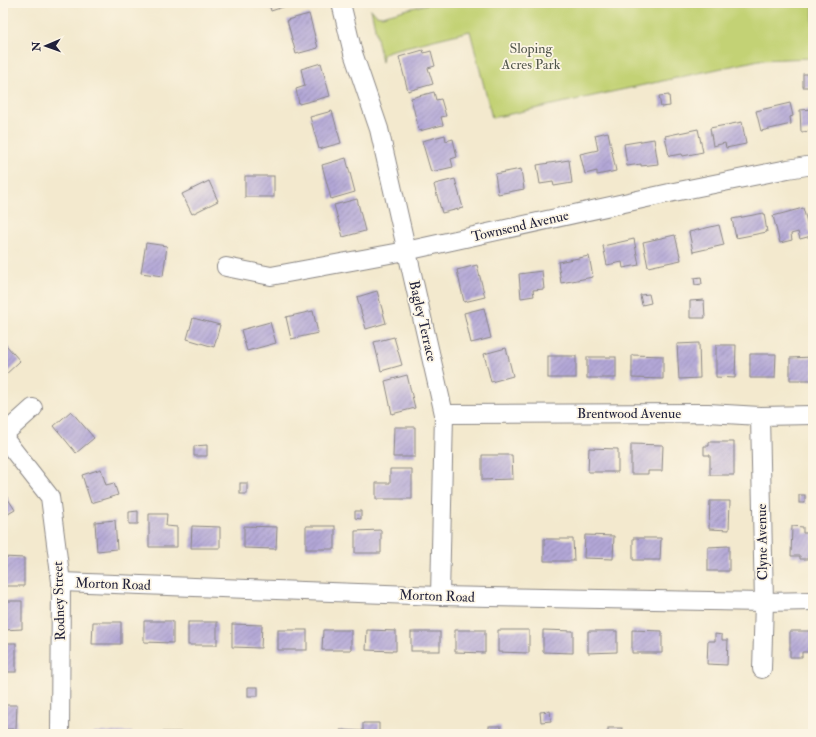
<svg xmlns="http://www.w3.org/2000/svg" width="816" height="737" font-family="'IM FELL Double Pica',serif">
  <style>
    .green { fill: #c3d274; stroke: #727a58 }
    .building { fill: url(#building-hatch) }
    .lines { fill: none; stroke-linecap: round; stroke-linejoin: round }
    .minor-casing { stroke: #8a8684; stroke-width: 20 }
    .minor { stroke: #fff; stroke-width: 18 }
    .labels { text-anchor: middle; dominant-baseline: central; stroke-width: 3.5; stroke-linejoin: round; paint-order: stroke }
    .park-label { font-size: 14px; fill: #52574c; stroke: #fcf5e5 }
    .street-label { font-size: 14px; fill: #22223b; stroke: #fcf5e5 }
  </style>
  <defs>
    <pattern id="building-hatch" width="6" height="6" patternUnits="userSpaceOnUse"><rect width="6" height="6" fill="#b3a7d7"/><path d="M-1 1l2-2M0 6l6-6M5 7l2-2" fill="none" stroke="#9188b0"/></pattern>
  </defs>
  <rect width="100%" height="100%" fill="#fcf5e5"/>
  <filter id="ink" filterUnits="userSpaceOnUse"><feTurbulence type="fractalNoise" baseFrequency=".025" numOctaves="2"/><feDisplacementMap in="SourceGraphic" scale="8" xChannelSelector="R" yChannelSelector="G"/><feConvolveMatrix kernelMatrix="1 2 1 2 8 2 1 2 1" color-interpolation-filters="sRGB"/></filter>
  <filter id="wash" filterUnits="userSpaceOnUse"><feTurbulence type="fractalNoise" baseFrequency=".012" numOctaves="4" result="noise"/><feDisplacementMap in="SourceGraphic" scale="16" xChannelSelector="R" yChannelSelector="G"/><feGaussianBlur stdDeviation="0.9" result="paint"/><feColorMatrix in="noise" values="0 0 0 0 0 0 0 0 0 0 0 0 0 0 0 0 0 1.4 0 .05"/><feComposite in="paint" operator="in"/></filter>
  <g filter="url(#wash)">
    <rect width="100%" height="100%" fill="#f3e9ce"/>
    <!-- green -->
    <polygon class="green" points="431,3 813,3 813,58 759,60 492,118 470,31 389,51 383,55 382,62 371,9 376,15 382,16"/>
    <g id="blocks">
      <!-- building -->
      <g class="building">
        <polygon points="269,3 295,3 271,11"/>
        <polygon points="309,14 318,48 296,54 287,20"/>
        <polygon points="423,50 424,53 431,51 435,66 428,68 433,84 408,91 399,57"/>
        <polygon points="321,63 330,96 299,104 296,89 305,86 301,69"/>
        <rect x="803" y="74" width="9" height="13"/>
        <polygon points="434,92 436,100 441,99 446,116 441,117 443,125 419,131 411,98"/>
        <polygon points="669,95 670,106 661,107 659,96"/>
        <polygon points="790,103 793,116 790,117 791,124 761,131 756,111"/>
        <polygon points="813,109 813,131 801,132 800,110"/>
        <polygon points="332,111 341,143 319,149 310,117"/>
        <polygon points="742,122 746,144 726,148 725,143 713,146 710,128"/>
        <polygon points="698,129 703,152 683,156 682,154 669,156 665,136"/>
        <polygon points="608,132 616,171 597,175 597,171 585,174 580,154 598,150 595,135"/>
        <polygon points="445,135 446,141 453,139 457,157 451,159 453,167 431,172 422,141"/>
        <polygon points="654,139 658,164 641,166 641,164 627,166 624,144"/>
        <polygon points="346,158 355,192 331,199 322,165"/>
        <polygon points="569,160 572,183 554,186 553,182 540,184 537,165"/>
        <polygon points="521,169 524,189 498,194 495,174"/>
        <rect x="245" y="176" width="29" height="21"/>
        <polygon points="455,179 463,208 442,213 434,185 435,184"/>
        <polygon points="209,181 218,201 192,214 182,194"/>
        <polygon points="357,199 365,231 343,237 334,205"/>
        <polygon points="803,208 811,236 800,239 798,232 791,234 792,240 780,243 773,216"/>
        <polygon points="764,213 767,232 736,238 732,219"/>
        <polygon points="719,225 724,245 693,252 689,232"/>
        <polygon points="675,235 681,260 648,267 643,242"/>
        <polygon points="634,239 639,265 623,268 622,262 607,265 603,246"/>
        <polygon points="146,243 167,246 163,276 141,273"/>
        <polygon points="589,256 593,277 561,283 558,262"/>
        <polygon points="477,265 485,297 464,302 457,270"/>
        <polygon points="542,271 544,289 533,290 534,296 521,298 519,274"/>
        <polygon points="701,277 702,284 695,285 694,278"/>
        <polygon points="377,291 386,323 366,329 357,297"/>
        <polygon points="649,294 651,303 642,305 640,295"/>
        <polygon points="704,300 705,318 690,318 690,301"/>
        <polygon points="484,308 491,338 471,343 464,313"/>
        <polygon points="313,311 318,333 291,339 286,317"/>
        <polygon points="193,318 220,325 214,347 187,339"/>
        <polygon points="270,322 276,343 247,351 241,330"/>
        <polygon points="394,337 402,365 381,371 374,342"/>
        <polygon points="699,343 700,378 679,379 677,344"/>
        <polygon points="6,345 20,361 3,377 3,348"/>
        <polygon points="716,345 736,345 735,378 716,377"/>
        <polygon points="506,348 513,376 491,382 484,354"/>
        <polygon points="750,354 776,354 775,378 750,378"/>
        <polygon points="632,355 663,356 663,379 632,378"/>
        <rect x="548" y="356" width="28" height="22"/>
        <rect x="587" y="357" width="29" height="21"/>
        <polygon points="813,357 813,380 790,380 790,358"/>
        <polygon points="407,375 415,408 392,414 385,381"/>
        <polygon points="71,411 94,438 76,453 54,426"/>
        <polygon points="394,427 415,427 415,457 393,457"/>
        <polygon points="709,442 734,442 734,475 710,475 710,455 704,455 704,446 709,446"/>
        <polygon points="631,444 663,445 662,471 648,471 648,474 631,474"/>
        <polygon points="207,445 207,456 194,456 194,446"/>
        <polygon points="589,448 618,449 618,472 588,472"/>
        <polygon points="482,455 512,455 513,479 482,480"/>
        <polygon points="101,469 106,485 114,483 118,495 91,503 82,475"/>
        <polygon points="390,469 412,469 412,499 376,499 376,483 390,483"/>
        <rect x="240" y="483" width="7" height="11"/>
        <polygon points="3,491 15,510 3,517"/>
        <rect x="799" y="495" width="6" height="8"/>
        <polygon points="710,501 730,501 729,530 709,529"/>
        <polygon points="138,511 138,524 129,524 129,512"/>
        <polygon points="355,511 361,511 361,519 355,518"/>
        <polygon points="149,514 167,514 166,526 177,527 177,547 149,547"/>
        <polygon points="115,520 117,549 97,551 95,522"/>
        <polygon points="192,526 220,527 220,548 191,548"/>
        <polygon points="244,526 277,527 276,549 244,548"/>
        <rect x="306" y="526" width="29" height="23"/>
        <polygon points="792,526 803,527 803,533 813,533 813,556 808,556 808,559 800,559 800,556 791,556"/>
        <polygon points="381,530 381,553 355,553 355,531"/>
        <polygon points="585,535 614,536 613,559 584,558"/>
        <polygon points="633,538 661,538 660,560 633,560"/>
        <polygon points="544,539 573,539 574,561 544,561"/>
        <polygon points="729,546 729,571 708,571 708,547"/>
        <polygon points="3,557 24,558 24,586 3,586"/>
        <polygon points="3,601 22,601 22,629 3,630"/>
        <polygon points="144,621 173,621 173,643 144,642"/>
        <polygon points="93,622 121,622 121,644 92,644"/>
        <rect x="188" y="622" width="29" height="23"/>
        <polygon points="232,624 262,625 261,648 232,647"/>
        <rect x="278" y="630" width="29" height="20"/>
        <polygon points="323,630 351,630 351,650 322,650"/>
        <polygon points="367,630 396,631 396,651 366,650"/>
        <polygon points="455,630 485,630 485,653 455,652"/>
        <polygon points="498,630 529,630 529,653 498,652"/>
        <polygon points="543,630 573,631 573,653 543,652"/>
        <polygon points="632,630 662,631 662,653 632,653"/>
        <polygon points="588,631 617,631 617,652 588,653"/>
        <polygon points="790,631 813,631 813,652 802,652 802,657 790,657"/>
        <rect x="411" y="632" width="29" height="19"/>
        <polygon points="715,634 722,635 722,640 728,640 727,665 707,664 708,641 715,641"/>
        <rect x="3" y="643" width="13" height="29"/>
        <rect x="248" y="687" width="10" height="9"/>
        <polygon points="3,705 17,705 16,729 3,729"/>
        <polygon points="550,711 551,721 541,722 540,712"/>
        <polygon points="363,723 379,723 379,734 340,734 340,730 363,731"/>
        <rect x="489" y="726" width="12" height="8"/>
        <rect x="608" y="728" width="14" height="6"/>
        <rect x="94" y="732" width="38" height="2"/>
        <rect x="153" y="732" width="37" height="2"/>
      </g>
    </g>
  </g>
  <g filter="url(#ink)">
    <use href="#blocks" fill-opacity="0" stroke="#8a8684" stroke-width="1"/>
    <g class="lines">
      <defs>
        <g id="minor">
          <polyline points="341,3 353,53 379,129 444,414 440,596"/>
          <polyline points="226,267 271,276 406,251 674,192 788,169 813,165"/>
          <polyline points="444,414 708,413 760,416 813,415"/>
          <polyline points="760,416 764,602 762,669"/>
          <polyline points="3,435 33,408"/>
          <polyline points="3,437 50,497 61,582 60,734"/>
          <polyline points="61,582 440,596 764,602 813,601"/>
        </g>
      </defs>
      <!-- minor casing -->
      <use href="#minor" class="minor-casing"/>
      <!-- minor -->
      <use href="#minor" class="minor"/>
    </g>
  </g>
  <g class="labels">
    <!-- park labels -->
    <g class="park-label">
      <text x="531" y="48">Sloping<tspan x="531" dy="16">Acres Park</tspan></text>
    </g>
    <!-- street labels -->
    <g class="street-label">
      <text transform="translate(520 226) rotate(-13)">Townsend Avenue</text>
      <text transform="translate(423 321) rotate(77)">Bagley Terrace</text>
      <text x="629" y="413">Brentwood Avenue</text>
      <text transform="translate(762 542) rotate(-91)">Clyne Avenue</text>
      <text transform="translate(113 584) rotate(2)">Morton Road</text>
      <text transform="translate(437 596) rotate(2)">Morton Road</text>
      <text transform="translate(59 601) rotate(-92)">Rodney Street</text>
    </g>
  </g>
  <!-- margin -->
  <rect width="816" height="737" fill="none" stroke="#fcf5e5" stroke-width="16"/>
  <!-- north arrow -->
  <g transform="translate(46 46) rotate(268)" stroke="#fcf5e5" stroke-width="3" paint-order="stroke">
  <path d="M0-3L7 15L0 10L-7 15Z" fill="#22223b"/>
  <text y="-6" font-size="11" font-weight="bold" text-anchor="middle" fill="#22223b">N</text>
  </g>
</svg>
